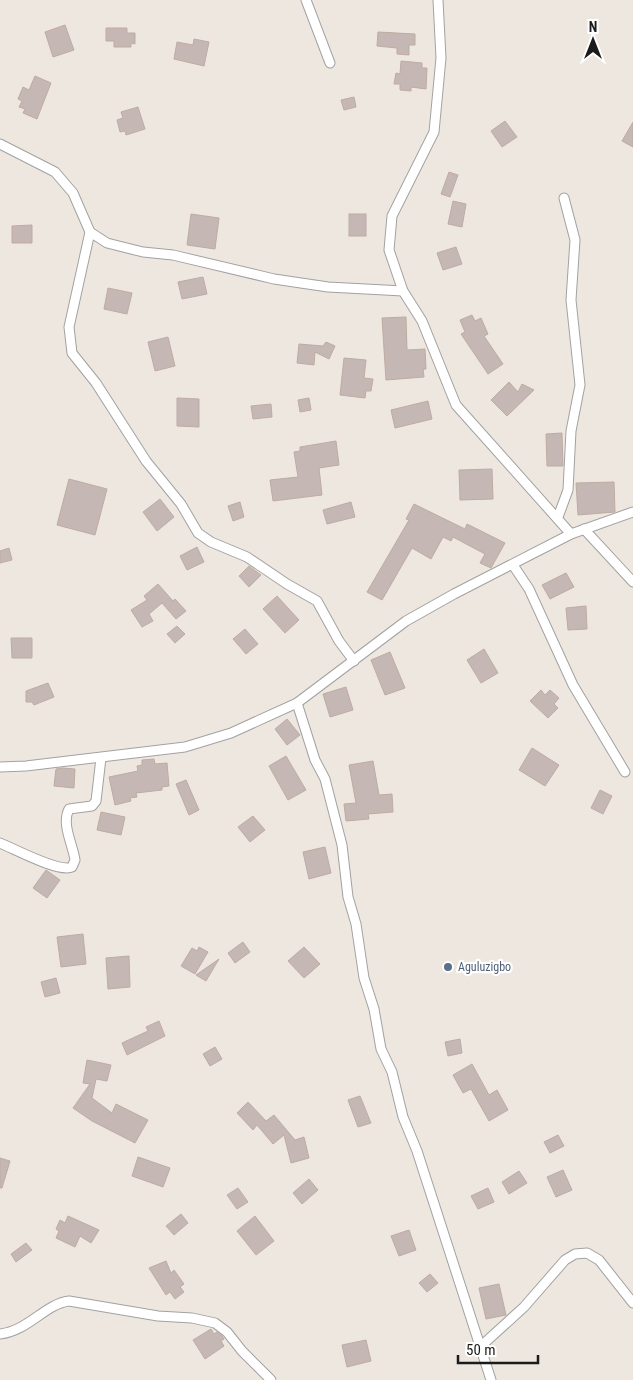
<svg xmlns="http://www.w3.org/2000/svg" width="633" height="1380" font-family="'Roboto Condensed',sans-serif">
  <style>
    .building { fill: #c5b8b4; stroke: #bfaba2 }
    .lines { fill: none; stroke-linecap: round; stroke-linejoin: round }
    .minor-casing { stroke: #a2a2a2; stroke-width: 11 }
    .minor { stroke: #fff; stroke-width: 9 }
    .service-dot { fill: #5c6f8a; stroke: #fff; stroke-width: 2 }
    .labels { text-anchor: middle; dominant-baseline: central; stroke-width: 4.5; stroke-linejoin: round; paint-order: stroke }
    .service-label { font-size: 12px; fill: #4e5e75; stroke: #fff; text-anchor: start }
  </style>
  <rect width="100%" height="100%" fill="#ede7e0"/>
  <!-- building -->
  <g class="building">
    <polygon points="65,25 74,50 53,57 45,32"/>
    <polygon points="106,28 127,28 127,33 135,33 135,44 131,43 131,47 114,47 114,41 106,41"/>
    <polygon points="378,32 415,34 415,45 409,45 409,55 397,54 397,48 377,46"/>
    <polygon points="194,39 209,42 204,66 174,59 177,42 193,45"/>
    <polygon points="401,61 422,63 422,68 427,68 426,89 411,87 411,91 400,90 400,84 394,84 396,73 400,74"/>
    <polygon points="35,76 51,83 37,119 23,113 25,109 19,107 22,101 18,99 23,87 29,90"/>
    <polygon points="354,97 356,107 344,110 341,100"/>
    <polygon points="138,107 145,129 126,135 125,131 120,132 117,120 123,118 121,112"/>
    <polygon points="505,121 517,137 502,147 491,131"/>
    <polygon points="633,122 633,147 622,141"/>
    <polygon points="449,172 458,175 450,197 441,194"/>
    <polygon points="453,201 466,204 462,227 448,224"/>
    <polygon points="191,214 219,218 215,249 187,245"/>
    <rect x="349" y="214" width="17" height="22"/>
    <polygon points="32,225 32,243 12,243 12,226"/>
    <polygon points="456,247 462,264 443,270 437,253"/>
    <polygon points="203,277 207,294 182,299 178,282"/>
    <polygon points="108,288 132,293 127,314 104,309"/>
    <polygon points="472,315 475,321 481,318 488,334 484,336 503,364 488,374 461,334 465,332 460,320"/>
    <polygon points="406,317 407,350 425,349 426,369 423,369 424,377 386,380 382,318"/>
    <polygon points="168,337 175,366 155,371 148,342"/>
    <polygon points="326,342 335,346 329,359 315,352 314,365 297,363 299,344 323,346"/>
    <polygon points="344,358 366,360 364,378 373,379 371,391 366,391 365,398 340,395"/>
    <polygon points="509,382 518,392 522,384 534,390 507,416 491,400"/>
    <polygon points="177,398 199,399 199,427 177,426"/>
    <polygon points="309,398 311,410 300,412 298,400"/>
    <polygon points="428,401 432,419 395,428 391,410"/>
    <polygon points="271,404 272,417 253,419 251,406"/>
    <polygon points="562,433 563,466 547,466 546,434"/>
    <polygon points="336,441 339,465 319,468 322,495 273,501 270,480 298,477 294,452 300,451 300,447"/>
    <polygon points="492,469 493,499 460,500 459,470"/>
    <polygon points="69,479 107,489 95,535 57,525"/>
    <polygon points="614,482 615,512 578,515 576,483"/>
    <polygon points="160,499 174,517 157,531 143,512"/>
    <polygon points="240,502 244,517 233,521 228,506"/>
    <polygon points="351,502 355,517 327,524 323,510"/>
    <polygon points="414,504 465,529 467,524 505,543 491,568 480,563 485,554 453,537 451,541 443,537 431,559 412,548 382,600 367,592 409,520 406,519"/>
    <polygon points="197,547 204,562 187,570 180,556"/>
    <polygon points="9,548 12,560 0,563 0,551"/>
    <polygon points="249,566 261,575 249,587 239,576"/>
    <polygon points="566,573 574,587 550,599 542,585"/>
    <polygon points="158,584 173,601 175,599 186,611 176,619 162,603 149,614 153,621 142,627 131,610 147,600 144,596"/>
    <polygon points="277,596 299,620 285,633 263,609"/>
    <polygon points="586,606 587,629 568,630 566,608"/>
    <polygon points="177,626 185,634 175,643 167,634"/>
    <polygon points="245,629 258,644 246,654 233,639"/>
    <polygon points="11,638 32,638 32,658 12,658"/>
    <polygon points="484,649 498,673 481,683 467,660"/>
    <polygon points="390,652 405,688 385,695 371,660"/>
    <polygon points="48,683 54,697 34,705 32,702 26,702 26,691"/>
    <polygon points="346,687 353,710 330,717 323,694"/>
    <polygon points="541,690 545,695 550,690 559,698 554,704 558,708 548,718 530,701"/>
    <polygon points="287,719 300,735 287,745 275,729"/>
    <polygon points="532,748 559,765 545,786 519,770"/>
    <polygon points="286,756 306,790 288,800 269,766"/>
    <polygon points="154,759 155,764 167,763 169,786 162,787 162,790 136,793 137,797 130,798 131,801 115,805 109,777 138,771 137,766 142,765 142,760"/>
    <polygon points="373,761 379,795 392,794 393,812 368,814 369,819 346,821 344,804 356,803 349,765"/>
    <polygon points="62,768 75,769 74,788 54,786 56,769"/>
    <polygon points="186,780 199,810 189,815 176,784"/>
    <polygon points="600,790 612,796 603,814 591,808"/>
    <polygon points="101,812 125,817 121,835 97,830"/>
    <polygon points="253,816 265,830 250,842 238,827"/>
    <polygon points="325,847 331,873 309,879 303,852"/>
    <polygon points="46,870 60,880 47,898 33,888"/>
    <polygon points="83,934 86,964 61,967 57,937"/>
    <polygon points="243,942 250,952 235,963 228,953"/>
    <polygon points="199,947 208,952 195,974 181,966 192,948 197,951"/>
    <polygon points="304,947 320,964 304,978 288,961"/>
    <polygon points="129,956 130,987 108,989 106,958"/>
    <polygon points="219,959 206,981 196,975"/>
    <polygon points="56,978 60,993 45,997 41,982"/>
    <polygon points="159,1021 165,1036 127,1055 122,1043 148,1031 146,1027"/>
    <polygon points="460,1039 462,1053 448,1056 445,1042"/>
    <polygon points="215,1047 222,1059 210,1066 203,1054"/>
    <polygon points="87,1060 111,1065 107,1081 96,1079 92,1098 112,1113 116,1104 148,1120 135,1143 92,1121 73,1108 90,1084 83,1083"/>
    <polygon points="472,1064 489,1095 497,1090 508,1110 489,1121 471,1089 463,1093 453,1075"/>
    <polygon points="360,1096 371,1123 358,1127 348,1100"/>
    <polygon points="248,1102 266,1121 274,1115 295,1140 304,1137 309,1158 291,1163 284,1135 273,1144 257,1125 253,1130 237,1113"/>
    <polygon points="558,1135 564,1146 550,1153 544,1142"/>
    <polygon points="138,1157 170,1168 163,1187 132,1176"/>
    <polygon points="0,1158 10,1161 2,1188 0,1188"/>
    <polygon points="563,1170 572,1190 556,1197 547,1177"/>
    <polygon points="519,1171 527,1183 509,1194 502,1182"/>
    <polygon points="309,1179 318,1190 302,1204 293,1193"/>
    <polygon points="238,1188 248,1202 237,1209 227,1195"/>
    <polygon points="488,1188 494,1202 478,1209 471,1196"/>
    <polygon points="181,1214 188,1223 174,1235 166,1226"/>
    <polygon points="68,1216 99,1230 91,1243 80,1236 75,1247 56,1238 59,1231 56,1229 60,1220 65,1223"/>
    <polygon points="255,1216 274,1241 256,1255 237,1231"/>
    <polygon points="409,1230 416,1250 399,1256 391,1236"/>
    <polygon points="26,1243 32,1250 16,1262 11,1254"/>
    <polygon points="166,1261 171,1273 174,1270 184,1284 180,1287 184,1292 175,1299 170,1292 166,1295 149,1268"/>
    <polygon points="430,1274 438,1283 427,1292 419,1283"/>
    <polygon points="499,1284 506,1315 486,1319 479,1288"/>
    <polygon points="211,1329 214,1334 217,1332 222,1336 224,1339 221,1341 224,1346 205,1359 193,1340"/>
    <polygon points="366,1340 371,1361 347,1367 342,1345"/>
  </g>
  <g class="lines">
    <defs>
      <g id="minor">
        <polyline points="306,0 330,63"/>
        <polyline points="438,0 441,58 434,132 392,216 389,250 403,291 422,321 456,405 571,534"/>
        <polyline points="0,144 55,172 73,193 90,232 107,243 143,252 173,255 274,279 328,287 403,291"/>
        <polyline points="90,232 69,327 72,353 96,383 146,461 181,504 198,533 211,542 247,557 287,584 317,601 339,641 354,661"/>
        <polyline points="558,517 568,490 571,431 580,385 571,300 575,240 564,198"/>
        <polyline points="584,529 633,582"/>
        <polyline points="513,565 529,589 573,685 625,772"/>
        <polyline points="297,703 315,760 325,779 342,845 348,897 356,924 364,978 374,1009 381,1049 392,1072 403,1117 417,1151 491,1380"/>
        <polyline points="0,767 26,766 185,747 231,733 297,703 406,621 454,594 571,534 633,512"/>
        <path d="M0,843C15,849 59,873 72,867L75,860C73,845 61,824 69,809L92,806L96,801L101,758"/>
        <path d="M0,1334C28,1331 45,1304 69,1301L158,1316L192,1318L215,1323L227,1332L242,1351L271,1380"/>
        <polyline points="480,1347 524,1307 565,1260 575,1254 587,1253 599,1260 633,1303"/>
      </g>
    </defs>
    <!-- minor casing -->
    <use href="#minor" class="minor-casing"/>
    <!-- minor -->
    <use href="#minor" class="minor"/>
  </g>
  <!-- markers -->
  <circle class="service-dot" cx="448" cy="967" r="5"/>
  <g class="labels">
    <!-- service labels -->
    <g class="service-label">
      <text x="458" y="967">Aguluzigbo</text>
    </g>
  </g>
  <!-- north arrow -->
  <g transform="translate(593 40)" stroke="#ffffff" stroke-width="4" paint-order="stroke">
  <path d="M0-4L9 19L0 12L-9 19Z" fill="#1b1b1b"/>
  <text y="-8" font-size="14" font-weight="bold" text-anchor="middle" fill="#1b1b1b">N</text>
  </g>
  <!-- scale -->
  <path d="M458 1355v8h80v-8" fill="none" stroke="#1b1b1b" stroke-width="2.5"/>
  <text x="466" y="1355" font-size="15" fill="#1b1b1b" stroke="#ffffff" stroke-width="4" paint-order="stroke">50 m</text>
</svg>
